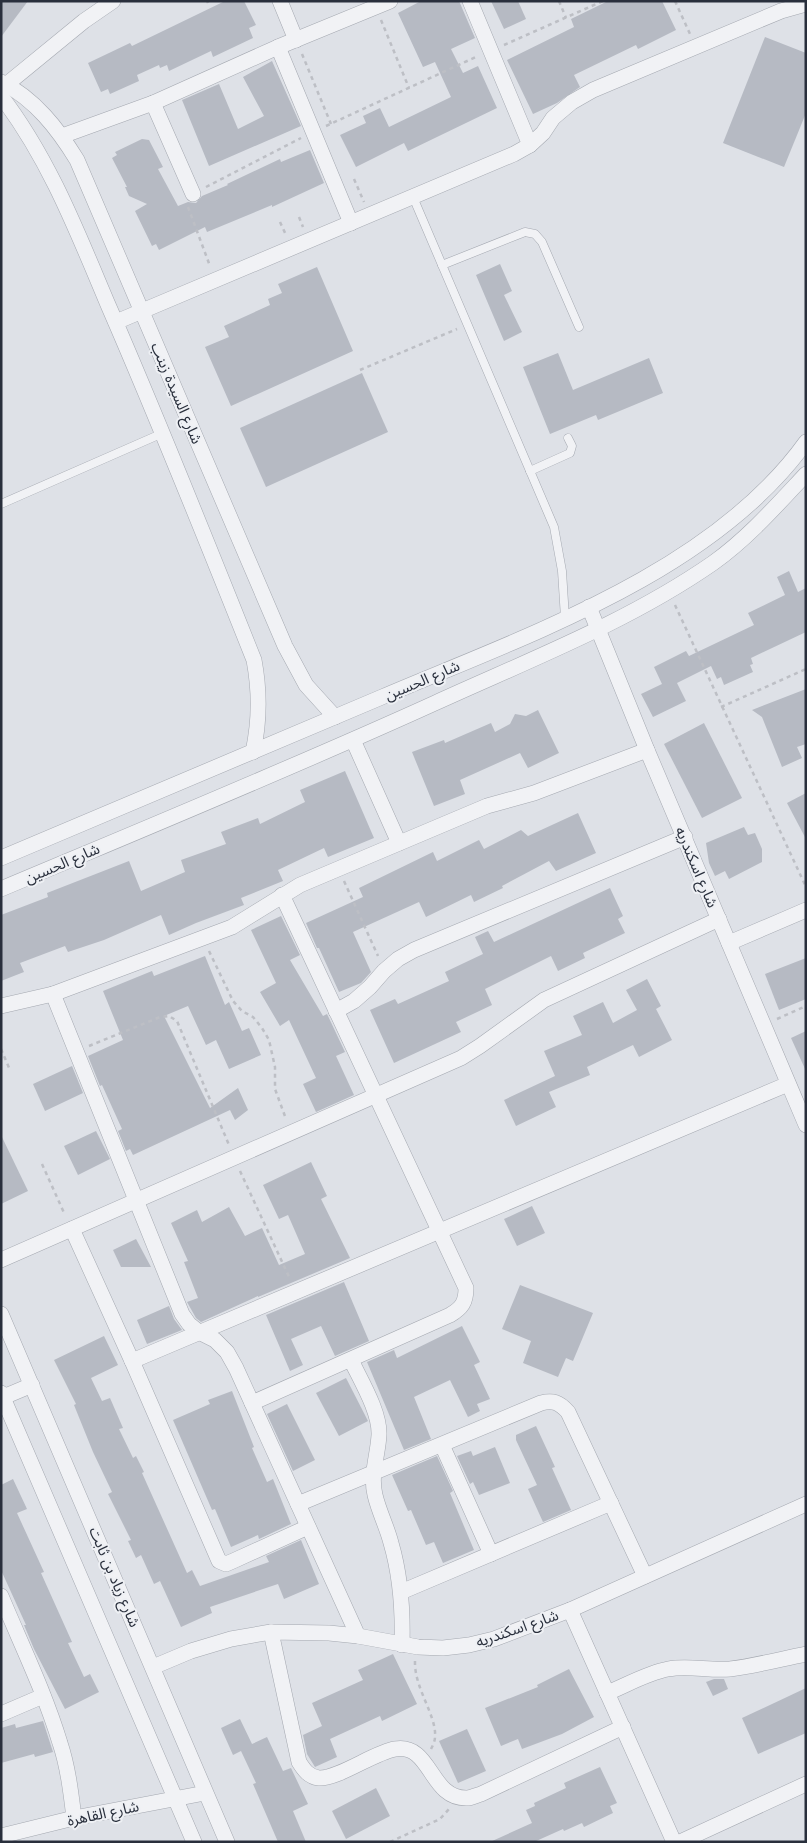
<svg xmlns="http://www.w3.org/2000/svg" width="807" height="1843" font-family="Helvetica,'Noto Sans Arabic',sans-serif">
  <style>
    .building { fill: #b6bac3 }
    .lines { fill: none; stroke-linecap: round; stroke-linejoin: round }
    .service-casing { stroke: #a4a8b0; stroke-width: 9 }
    .minor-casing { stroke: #a4a8b0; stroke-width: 16 }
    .path { stroke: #bdbfc5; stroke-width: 2.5; stroke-dasharray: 4 4; stroke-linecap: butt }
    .service { stroke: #f1f2f5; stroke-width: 8 }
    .minor { stroke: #f1f2f5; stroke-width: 15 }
    .labels { text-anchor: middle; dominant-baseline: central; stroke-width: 4; stroke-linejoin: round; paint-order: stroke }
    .street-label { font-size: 15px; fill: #292f3c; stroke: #eef0f4 }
  </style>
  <rect width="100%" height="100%" fill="#dee1e7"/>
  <!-- building -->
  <g class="building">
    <polygon points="1,1 28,1 1,37"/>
    <polygon points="225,1 244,1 256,25 249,28 253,38 213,57 211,51 169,71 167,65 160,68 159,65 137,75 139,81 110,94 108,89 101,92 88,63 130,43 132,46"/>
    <polygon points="421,1 459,1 475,38 451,49 463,73 478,66 497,108 408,151 404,143 356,167 340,135 366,123 363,116 380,108 389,127 451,97 435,62 423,67 398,13"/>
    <polygon points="491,1 518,1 526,19 504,29"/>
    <polygon points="608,1 662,1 676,30 638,49 636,45 574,75 580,87 557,103 533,114 507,60 574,27 571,19"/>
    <polygon points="765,37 806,53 806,113 784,167 723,143"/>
    <polygon points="272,61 301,126 209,166 182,100 219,84 238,129 264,116 243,77"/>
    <polygon points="142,139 149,140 163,167 158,169 178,206 188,202 196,203 202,196 228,185 227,184 280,159 281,162 310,150 324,183 272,207 272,205 207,232 205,227 159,250 156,244 152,246 135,211 147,204 129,196 125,187 127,187 112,158 117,155 115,152"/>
    <polygon points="500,264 512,291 504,295 522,332 504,341 476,275"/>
    <polygon points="317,267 353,351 231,406 205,347 229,337 224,326 270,305 268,299 282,293 278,284"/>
    <polygon points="558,353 573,390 649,358 663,393 598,420 596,415 550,434 523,367"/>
    <polygon points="362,373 388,432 266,487 240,428"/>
    <polygon points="789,571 798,592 806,588 806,632 751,658 753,664 750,665 753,672 724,685 721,677 717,679 711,666 677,683 686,701 653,717 641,694 662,684 654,667 686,651 689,656 754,625 748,613 785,595 777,577"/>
    <polygon points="806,689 806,744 797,747 802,758 782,767 762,717 752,710"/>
    <polygon points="538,710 559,753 528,768 520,753 460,780 465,794 434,806 412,752 444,740 445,743 491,723 495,732 510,724 515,714 526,716"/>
    <polygon points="704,723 742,798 702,818 664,744"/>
    <polygon points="345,771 374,838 328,857 324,848 278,870 283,881 241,898 244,905 196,923 169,935 161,915 104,940 68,952 65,946 20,963 24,972 1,981 1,915 48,897 47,893 129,861 141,891 185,872 181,860 226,844 221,832 258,818 260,824 305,802 300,790"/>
    <polygon points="806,793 806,839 787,803"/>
    <polygon points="578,813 596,853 556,871 549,861 502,886 503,888 474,902 471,895 426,917 419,902 353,932 371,972 361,983 339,992 319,948 317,948 306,923 363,897 359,888 433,852 437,861 479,840 484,849 521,830 528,836"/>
    <polygon points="744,827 748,835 755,833 762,849 762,862 729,879 725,871 715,876 709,863 706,843"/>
    <polygon points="610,888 623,916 618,919 625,933 583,953 585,958 558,971 551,956 485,989 492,1005 456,1022 461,1032 394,1063 370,1010 395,999 398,1004 449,981 445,972 483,954 475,937 488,931 494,942"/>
    <polygon points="281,916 300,955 290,960 323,1016 327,1014 328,1016 345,1052 336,1056 354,1095 316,1112 303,1084 316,1078 289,1020 280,1026 260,992 276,983 251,930"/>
    <polygon points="205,956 225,1005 229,1002 242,1031 249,1028 261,1055 229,1069 216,1040 206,1045 188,1006 164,1016 210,1108 238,1088 248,1110 235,1120 230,1110 133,1155 130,1149 126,1151 118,1131 122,1129 102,1085 100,1086 88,1056 123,1040 103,991 152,971 154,976"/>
    <polygon points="806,958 806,999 779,1010 765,974"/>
    <polygon points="647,979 661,1006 656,1009 672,1040 639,1057 633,1045 587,1067 590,1075 549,1092 556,1107 516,1126 504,1100 555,1076 544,1051 582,1035 573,1016 603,1002 613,1023 637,1010 626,990"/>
    <polygon points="806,1031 806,1071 791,1038"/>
    <polygon points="72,1066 83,1093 45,1111 33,1084"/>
    <polygon points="96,1131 110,1159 78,1175 64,1146"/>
    <polygon points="1,1135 28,1191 1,1204"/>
    <polygon points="311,1162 327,1196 321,1199 350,1258 258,1297 258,1296 201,1322 196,1318 187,1302 198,1298 184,1262 188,1261 171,1223 197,1210 202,1222 229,1207 245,1236 262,1228 279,1265 305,1254 288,1215 279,1219 263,1185"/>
    <polygon points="532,1206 545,1233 517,1246 504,1219"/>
    <polygon points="136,1239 151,1267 121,1267 113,1250"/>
    <polygon points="344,1282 369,1341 335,1356 321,1326 291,1339 303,1365 290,1371 266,1315"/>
    <polygon points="520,1285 593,1313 573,1361 566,1358 558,1377 523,1363 531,1341 502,1329"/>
    <polygon points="169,1306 174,1319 182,1330 147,1344 137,1320"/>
    <polygon points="462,1326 480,1362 474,1365 490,1399 477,1404 480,1411 468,1417 450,1380 414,1397 431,1439 404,1450 367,1362 394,1350 397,1358"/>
    <polygon points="104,1336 118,1365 91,1378 102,1401 110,1398 123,1428 119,1429 133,1458 136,1456 144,1472 142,1473 187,1573 192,1570 200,1586 269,1562 266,1556 301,1540 319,1584 284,1599 278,1584 210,1607 212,1613 181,1627 160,1581 154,1584 141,1555 136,1558 128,1541 131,1540 108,1494 112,1492 93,1452 74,1405 76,1404 54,1360"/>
    <polygon points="346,1378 368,1421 339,1436 316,1393"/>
    <polygon points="232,1391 254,1447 252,1448 267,1482 273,1479 291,1524 259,1539 258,1535 231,1547 215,1509 212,1510 173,1420 210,1404 208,1400"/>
    <polygon points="287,1404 315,1460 293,1471 267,1414"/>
    <polygon points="536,1426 555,1467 552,1468 571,1510 543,1522 528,1489 537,1485 516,1440 516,1435"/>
    <polygon points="495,1447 510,1483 479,1495 473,1482 470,1484 457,1456 471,1451 473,1456"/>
    <polygon points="437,1456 453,1491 450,1493 474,1550 443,1563 434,1542 426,1545 411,1510 408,1511 392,1475"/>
    <polygon points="13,1479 27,1509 17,1513 44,1572 41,1573 72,1642 68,1643 84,1677 90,1674 99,1692 65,1709 34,1649 24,1625 26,1625 1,1570 1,1485"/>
    <polygon points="393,1654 417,1704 382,1721 380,1716 330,1739 337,1757 315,1767 307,1754 303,1735 322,1726 312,1703 363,1680 358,1670"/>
    <polygon points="569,1669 594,1717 562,1734 522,1749 518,1739 501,1746 485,1708 538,1687 537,1685"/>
    <polygon points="714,1679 724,1679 728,1689 713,1696 706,1682"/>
    <polygon points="806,1688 806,1733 758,1754 742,1718"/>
    <polygon points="240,1719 252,1744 267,1737 283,1771 291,1768 308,1804 293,1811 306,1842 278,1842 253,1784 256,1783 241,1751 233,1755 221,1728"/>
    <polygon points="43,1721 53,1752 35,1757 34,1754 1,1763 1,1728 15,1724 16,1728"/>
    <polygon points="467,1729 486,1771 458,1783 439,1741"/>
    <polygon points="600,1767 617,1803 610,1806 613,1813 584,1827 582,1823 564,1831 563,1829 534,1842 490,1842 532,1823 526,1810 535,1806 534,1803 566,1788 564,1783"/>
    <polygon points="376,1788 390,1816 346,1839 332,1811"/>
  </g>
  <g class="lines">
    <defs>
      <g id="service">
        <polyline points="413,197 554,527 562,571 565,618"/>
        <polyline points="442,265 525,232 535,234 542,242 579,327"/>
        <polyline points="530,471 570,453 572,446 568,438"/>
        <polyline points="1,504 163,433"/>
      </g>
      <g id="minor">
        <polyline points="280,1 296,40"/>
        <polyline points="470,1 530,145"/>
        <polyline points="278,47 351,223"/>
        <path d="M1,82C35,99 58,129 77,160L285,646L306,685L335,717"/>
        <polyline points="1,89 84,21 113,1"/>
        <path d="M1,96C50,160 78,234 109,307C160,424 207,542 254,660C260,692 260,720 253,752"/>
        <polyline points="153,103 193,194"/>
        <polyline points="62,136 153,103 278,47 390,1"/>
        <polyline points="116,322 514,154 530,145 543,133 553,118 572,102 593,90 781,11 806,4"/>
        <polyline points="589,607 647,750 806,1125"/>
        <polyline points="353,740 399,843"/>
        <path d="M1,858C128,805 255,751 382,697C525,636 712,573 806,442"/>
        <path d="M1,889C146,828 292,768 435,703C529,660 628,622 713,563C748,538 777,505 806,474"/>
        <polyline points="729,943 806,910"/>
        <polyline points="53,994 182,1314 189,1324 199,1332 215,1340 227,1352 236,1368 358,1636"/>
        <polyline points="1,1006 53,994 232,927 300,885 487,806 534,793 647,750"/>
        <polyline points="336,1011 354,1001 370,987 384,971 398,959 414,950 685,837"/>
        <polyline points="72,1229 132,1361 219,1561 226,1564 233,1561 308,1527"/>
        <polyline points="1,1260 461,1058 480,1046 544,1000 719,919"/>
        <polyline points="1,1314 227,1842"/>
        <path d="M351,1360C361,1381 380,1412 379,1435C378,1455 370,1475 375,1495C379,1512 387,1527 391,1543C401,1577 403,1610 402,1645"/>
        <polyline points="132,1361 788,1084"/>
        <polyline points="1,1393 194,1842"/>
        <polyline points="1,1398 32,1385"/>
        <path d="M252,1403L450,1315C462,1308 466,1302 466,1288L282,895"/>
        <polyline points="442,1445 491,1554"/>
        <path d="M298,1504L541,1403C553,1400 559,1402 568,1412L645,1576"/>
        <polyline points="401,1592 611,1503"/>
        <path d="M1,1596C21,1644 45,1693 60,1743C68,1767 71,1793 74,1818"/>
        <polyline points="570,1610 674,1842"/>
        <path d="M271,1632L299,1762C304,1770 309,1777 319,1778C338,1779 375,1752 395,1749C432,1743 429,1799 467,1798C471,1798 477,1795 481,1794L623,1727"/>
        <polyline points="153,1667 191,1651 231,1639 271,1632 329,1633 358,1636 418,1647 443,1648 469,1645 494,1639 570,1610 806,1504"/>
        <path d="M607,1693C627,1685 647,1673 668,1669C689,1665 709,1671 730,1669C755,1666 781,1659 806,1654"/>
        <polyline points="1,1714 43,1696"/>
        <polyline points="1,1836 74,1818 205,1793"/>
        <polyline points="680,1842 806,1784"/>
      </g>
    </defs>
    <!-- service casing -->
    <use href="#service" class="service-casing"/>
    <!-- minor casing -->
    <use href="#minor" class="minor-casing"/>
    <!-- path -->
    <g class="path">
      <polyline points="207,1 208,3"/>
      <polyline points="559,1 566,18"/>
      <polyline points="675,1 690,34"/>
      <polyline points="381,20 409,88"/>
      <polyline points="504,45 603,1"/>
      <polyline points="302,54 331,124"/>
      <polyline points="326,126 478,56"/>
      <polyline points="354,179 364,202"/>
      <polyline points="206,187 301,138"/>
      <polyline points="188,207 210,266"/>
      <polyline points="299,217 303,227"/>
      <polyline points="280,222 286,235"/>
      <polyline points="360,370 457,329"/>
      <polyline points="675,605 806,887"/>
      <polyline points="721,707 806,669"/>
      <polyline points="344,881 378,956"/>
      <polyline points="209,951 233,1001 242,1011 253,1017 262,1028 269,1040 275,1067 275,1089 286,1119"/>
      <polyline points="777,1019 806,1006"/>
      <polyline points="89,1046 160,1017 169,1016 177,1021 229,1145"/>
      <polyline points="1,1049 10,1070"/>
      <polyline points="42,1164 65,1215"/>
      <polyline points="240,1171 290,1279"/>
      <path d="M415,1661C414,1688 437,1716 435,1737C435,1741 433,1745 431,1749"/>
      <polyline points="390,1842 440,1819 449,1809"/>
    </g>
    <!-- service -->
    <use href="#service" class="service"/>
    <!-- minor -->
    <use href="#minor" class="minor"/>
  </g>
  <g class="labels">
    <!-- street labels -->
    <g class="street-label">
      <text transform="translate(177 393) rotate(67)">شارع السيدة زينب</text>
      <text transform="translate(422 680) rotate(-23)">شارع الحسين</text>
      <text transform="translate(62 863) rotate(-23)">شارع الحسين</text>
      <text transform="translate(697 867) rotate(67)">شارع اسكندريه</text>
      <text transform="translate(115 1577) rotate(67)">شارع زياد بن ثابت</text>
      <text transform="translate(517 1628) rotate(-19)">شارع اسكندريه</text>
      <text transform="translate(103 1813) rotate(-12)">شارع القاهرة</text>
    </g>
  </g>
  <!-- border -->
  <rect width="807" height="1843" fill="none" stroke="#292f3c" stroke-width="5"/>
</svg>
